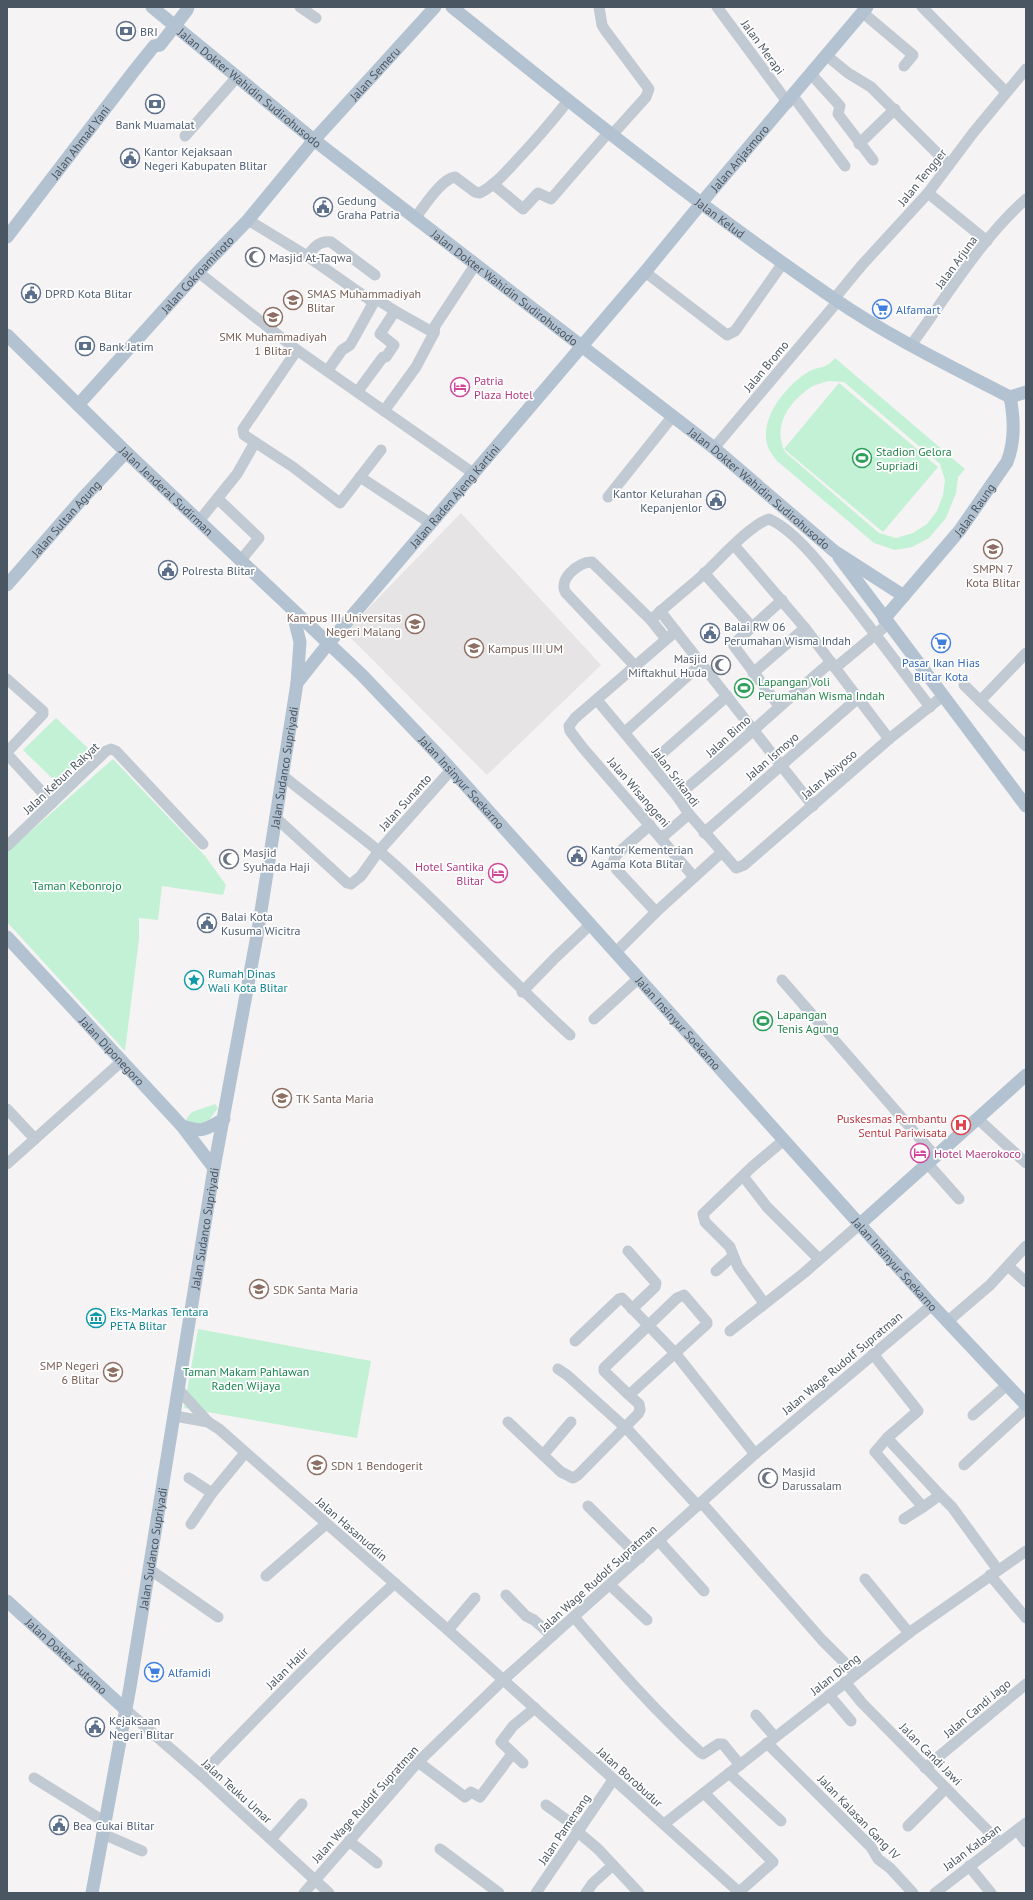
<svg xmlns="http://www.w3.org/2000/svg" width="1033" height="1900" font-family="'PT Sans',sans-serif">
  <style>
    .education { fill: #e6e4e5 }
    .green { fill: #c3f1d5; fill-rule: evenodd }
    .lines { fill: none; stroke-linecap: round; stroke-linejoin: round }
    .minor { stroke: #c1cad2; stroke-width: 11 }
    .major { stroke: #b3c2d1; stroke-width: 13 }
    .labels { text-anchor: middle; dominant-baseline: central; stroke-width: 3.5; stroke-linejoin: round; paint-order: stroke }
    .service-label { font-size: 12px; fill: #4e5e75; stroke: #fff; text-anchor: start }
    .street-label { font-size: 12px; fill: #4a5661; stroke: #fff }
    .worship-label { font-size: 12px; fill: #5b616d; stroke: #fff; text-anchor: start }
    .education-label { font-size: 12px; fill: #785e54; stroke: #fff; text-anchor: start }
    .shop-label { font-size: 12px; fill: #366cbe; stroke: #fff; text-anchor: start }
    .hotel-label { font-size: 12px; fill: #b23c85; stroke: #fff; text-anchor: start }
    .leisure-label { font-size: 12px; fill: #27864d; stroke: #fff; text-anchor: start }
    .park-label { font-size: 12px; fill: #17864f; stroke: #fff }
    .culture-label { font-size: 12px; fill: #0d838f; stroke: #fff; text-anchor: start }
    .health-label { font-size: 12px; fill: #be3a42; stroke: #fff; text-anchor: end }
  </style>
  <rect width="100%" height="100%" fill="#f5f3f3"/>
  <!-- education -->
  <polygon class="education" points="461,513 601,665 487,775 345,632"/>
  <!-- green -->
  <g class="green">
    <path d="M835,358L965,469L958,477L956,493L946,518L929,538L912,547L895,550L874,543L776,460C774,456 769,451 768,447C758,419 786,386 808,372C820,365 824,371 835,358ZM829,381L844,382L940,464L945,480L943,495L937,511L927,524L913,533L896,538L879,533L785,452C772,426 789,402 811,387C816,384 823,383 829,381Z"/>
    <polygon points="839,383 938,467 883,532 784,449"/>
    <polygon points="56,718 90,750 56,782 23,750"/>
    <polygon points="113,759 205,856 226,885 223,895 162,886 158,920 139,918 139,939 125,1051 7,922 7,852"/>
    <polygon points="215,1104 218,1108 206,1124 189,1125 186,1119 192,1112"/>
    <polygon points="198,1329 371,1361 357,1438 184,1408"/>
  </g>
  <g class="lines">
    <!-- minor -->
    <g class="minor">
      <polyline points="300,7 316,18"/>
      <polyline points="599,7 602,25 605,30 649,89 646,97 611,136"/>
      <polyline points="717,7 788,103"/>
      <polyline points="922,7 1006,92"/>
      <polyline points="862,12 913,55 904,66"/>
      <polyline points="826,55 848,73 871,87 949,165"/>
      <polyline points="811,74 840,106 838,114 873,160"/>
      <polyline points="793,96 845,166"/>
      <polyline points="185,136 237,77"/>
      <polyline points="859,144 895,109"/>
      <polyline points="493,184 523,209 538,193 551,199 608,133"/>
      <polyline points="928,193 987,241"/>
      <path d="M415,218C424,207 441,179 455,177L475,192L480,193C495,185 506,172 517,160C535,141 552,121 568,101"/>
      <polyline points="248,220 307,256 370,300 378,300 395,311 380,334 394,345 386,357 383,357 358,391"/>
      <path d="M307,256C314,248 319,240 331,242L375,275"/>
      <polyline points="198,272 297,350 473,473"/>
      <polyline points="645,272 727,335 735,331 783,263"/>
      <polyline points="834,299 862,265 928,193 973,133 1026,69"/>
      <polyline points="395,311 434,333"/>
      <path d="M911,345C947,296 981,239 1026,199"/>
      <polyline points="297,350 243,429 244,435 293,467 340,503 381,450"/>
      <polyline points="328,370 342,350 350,345 354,338 375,300"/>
      <polyline points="384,411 416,367 434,333 435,326 475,265"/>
      <polyline points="714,448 838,301"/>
      <polyline points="360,477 430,523"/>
      <polyline points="608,497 672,417"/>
      <polyline points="218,499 259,538 241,560"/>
      <polyline points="199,521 237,474 254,444"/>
      <polyline points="734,545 805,628 889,739"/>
      <polyline points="704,573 752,627"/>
      <polyline points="660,611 813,806"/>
      <path d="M651,620C668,604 687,589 704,574C719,560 751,524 769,519C793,529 821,565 837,585C869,625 899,666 930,707"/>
      <polyline points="676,631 575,718 569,726 570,731 583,748 694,877"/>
      <path d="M635,666L566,593C557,580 579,561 592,562L651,620L666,639"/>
      <polyline points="835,668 888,624"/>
      <polyline points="753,673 805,628"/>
      <polyline points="7,679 43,711 43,714 7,752"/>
      <polyline points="964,685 1026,746"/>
      <polyline points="597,700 677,796 689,814 736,868 744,865 889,739 943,696"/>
      <polyline points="980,701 1026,653"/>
      <polyline points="779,706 734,646 738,640 782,600"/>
      <polyline points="625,732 701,664"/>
      <polyline points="7,754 52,803"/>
      <polyline points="651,763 727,696"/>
      <path d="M282,775C316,803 353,829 387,858C451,914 507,978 570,1035"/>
      <path d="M677,796C730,753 779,706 831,662"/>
      <polyline points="275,817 347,883 351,884 361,876 378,852 451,770"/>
      <path d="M650,825L618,853C613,859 612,863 617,870L656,912"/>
      <polyline points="704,833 857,699"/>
      <polyline points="661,838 689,814"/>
      <polyline points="7,846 106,751 111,749 116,751 203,844"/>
      <polyline points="616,952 656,912 721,853"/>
      <polyline points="782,980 936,1157"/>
      <polyline points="522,992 556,957 591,924"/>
      <polyline points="594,1019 639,978"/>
      <polyline points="7,1109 35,1139"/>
      <polyline points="978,1119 1026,1163"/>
      <polyline points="7,1164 122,1061"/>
      <polyline points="928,1164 959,1199"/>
      <polyline points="743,1176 767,1207 819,1259"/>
      <polyline points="628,1251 656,1283 655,1287 632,1309"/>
      <polyline points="1008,1266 1026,1282"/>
      <polyline points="716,1271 733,1256"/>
      <polyline points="764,1303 738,1267 730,1247 705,1222 703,1214 753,1166 784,1140"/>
      <polyline points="948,1321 990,1285 1026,1246"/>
      <polyline points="730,1331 804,1273 860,1224"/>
      <polyline points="575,1341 619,1299 622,1298 675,1353 755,1454"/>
      <polyline points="873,1354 918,1411 887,1438 875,1452 923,1507 940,1495 952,1507 998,1570"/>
      <polyline points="558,1369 567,1375 628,1430 698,1506"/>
      <polyline points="179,1390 208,1422"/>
      <polyline points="973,1415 1007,1385"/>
      <polyline points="175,1416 208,1422 219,1429 448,1630 740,1893"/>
      <polyline points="508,1422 561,1472 573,1478 578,1475 638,1414 640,1410 639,1404 629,1395 707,1324 707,1322 684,1295 677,1298 604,1368 604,1371 629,1395"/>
      <polyline points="887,1438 940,1495"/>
      <polyline points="543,1455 571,1422"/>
      <polyline points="964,1465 1026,1408"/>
      <polyline points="189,1478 212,1493"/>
      <polyline points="702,1503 822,1640 856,1674"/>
      <polyline points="588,1506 640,1558"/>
      <polyline points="904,1519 923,1507"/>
      <polyline points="191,1524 212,1493 245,1453"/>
      <polyline points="659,1541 704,1591"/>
      <polyline points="149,1569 218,1617"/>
      <polyline points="990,1575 1026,1618"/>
      <polyline points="266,1576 326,1524"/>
      <polyline points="865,1579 909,1633"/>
      <polyline points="610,1585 647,1620"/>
      <polyline points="506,1595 526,1616 534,1620 552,1636"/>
      <path d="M574,1617C614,1664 654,1710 700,1752L703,1754L718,1744H723L740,1765"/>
      <polyline points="448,1630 475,1598"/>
      <polyline points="845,1682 862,1703 1000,1843"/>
      <polyline points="829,1695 851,1721"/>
      <polyline points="126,1710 201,1775 329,1893"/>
      <polyline points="756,1715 775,1737"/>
      <polyline points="767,1743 871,1847 878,1859 890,1868 913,1893"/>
      <polyline points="418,1762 465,1797 471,1792 480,1797 512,1754"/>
      <polyline points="523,1763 501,1742 513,1726 535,1708"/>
      <polyline points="925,1768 1026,1684"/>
      <polyline points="729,1773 781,1821"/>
      <path d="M201,1775C264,1710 327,1644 395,1583"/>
      <polyline points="34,1778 105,1822"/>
      <polyline points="704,1793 773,1862 739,1892"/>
      <polyline points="546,1805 579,1829"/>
      <polyline points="664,1824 913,1630 1026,1551"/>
      <polyline points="908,1826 946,1788"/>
      <polyline points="1017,1830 1026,1842"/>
      <polyline points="578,1832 598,1849 639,1893"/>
      <polyline points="103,1834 142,1851"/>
      <polyline points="271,1839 302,1804"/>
      <polyline points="349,1841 377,1863"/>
      <polyline points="440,1849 499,1893"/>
      <polyline points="969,1866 991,1893"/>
      <polyline points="304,1893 418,1762 503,1680 755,1454 932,1305"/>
      <polyline points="536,1893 613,1780"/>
      <polyline points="586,1893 593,1883 613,1865"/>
      <polyline points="935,1893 1026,1823"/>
    </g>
    <!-- major -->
    <g class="major">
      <polyline points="152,7 169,21"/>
      <path id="s1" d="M452,7C576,107 701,208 833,298C888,336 950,366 1010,397"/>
      <path id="s2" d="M175,26L314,140L714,448L834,551L904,596"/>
      <path id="s3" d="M7,237L134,71L154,46L160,45L187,10L188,7"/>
      <path id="s4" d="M7,335L126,452L362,675L441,758L932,1305L1026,1405"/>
      <polyline points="1010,397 1026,392"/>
      <path id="s5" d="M78,405L198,272L248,220L314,140L435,7"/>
      <polyline points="839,557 1026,806"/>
      <path id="s6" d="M7,585L82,499L126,452"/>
      <polyline points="292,610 300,642 297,683"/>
      <path id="s7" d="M884,619L960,530L1007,462C1015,442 1014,417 1010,397"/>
      <path id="s8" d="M7,937L182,1126L214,1168"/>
      <path d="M182,1126C204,1133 204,1130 224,1119"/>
      <polyline points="860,1224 1026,1075"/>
      <path id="s9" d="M7,1601L126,1710"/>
      <path id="s10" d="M92,1893L130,1687L214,1168L258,930L295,696L297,683L328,644L645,272L708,195L867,7"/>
    </g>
  </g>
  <!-- icons -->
  <defs>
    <symbol id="bank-ring" viewBox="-11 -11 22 22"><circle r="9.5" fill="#fff" stroke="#5c6f8a" stroke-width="1.5"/><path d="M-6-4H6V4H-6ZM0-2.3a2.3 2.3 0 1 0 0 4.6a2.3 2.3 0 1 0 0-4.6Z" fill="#5c6f8a"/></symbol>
    <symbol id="civic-ring" viewBox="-11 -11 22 22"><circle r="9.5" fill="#fff" stroke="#5c6f8a" stroke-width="1.5"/><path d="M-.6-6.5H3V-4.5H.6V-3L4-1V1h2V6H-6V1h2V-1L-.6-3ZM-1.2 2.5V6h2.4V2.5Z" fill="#5c6f8a"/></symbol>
    <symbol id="mosque-ring" viewBox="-11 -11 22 22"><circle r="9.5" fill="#fff" stroke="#6b7280" stroke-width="1.5"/><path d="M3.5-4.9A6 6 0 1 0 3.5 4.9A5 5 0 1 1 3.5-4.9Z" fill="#6b7280"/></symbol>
    <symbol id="school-ring" viewBox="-11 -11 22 22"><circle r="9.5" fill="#fff" stroke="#8d6e63" stroke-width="1.5"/><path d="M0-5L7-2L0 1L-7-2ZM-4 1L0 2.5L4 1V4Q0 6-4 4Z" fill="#8d6e63"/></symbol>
    <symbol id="supermarket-ring" viewBox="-11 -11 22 22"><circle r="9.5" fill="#fff" stroke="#3f7fe0" stroke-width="1.5"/><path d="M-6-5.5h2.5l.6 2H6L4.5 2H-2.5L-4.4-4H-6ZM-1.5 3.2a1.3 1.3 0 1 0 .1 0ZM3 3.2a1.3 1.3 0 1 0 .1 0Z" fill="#3f7fe0"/></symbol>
    <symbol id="hotel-ring" viewBox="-11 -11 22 22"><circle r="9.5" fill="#fff" stroke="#d1479c" stroke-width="1.5"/><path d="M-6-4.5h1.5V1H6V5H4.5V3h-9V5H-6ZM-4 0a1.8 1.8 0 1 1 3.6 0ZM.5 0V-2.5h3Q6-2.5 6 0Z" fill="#d1479c"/></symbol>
    <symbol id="stadium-ring" viewBox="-11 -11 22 22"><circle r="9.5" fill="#fff" stroke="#2e9e5b" stroke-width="1.5"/><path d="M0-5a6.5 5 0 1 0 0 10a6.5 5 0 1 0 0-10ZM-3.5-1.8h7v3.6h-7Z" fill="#2e9e5b"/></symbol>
    <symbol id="university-ring" viewBox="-11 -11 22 22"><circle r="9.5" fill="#fff" stroke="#8d6e63" stroke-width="1.5"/><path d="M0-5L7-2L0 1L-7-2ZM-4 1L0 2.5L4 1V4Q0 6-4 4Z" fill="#8d6e63"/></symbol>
    <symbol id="sight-ring" viewBox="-11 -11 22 22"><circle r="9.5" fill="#fff" stroke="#0f9aa8" stroke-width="1.5"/><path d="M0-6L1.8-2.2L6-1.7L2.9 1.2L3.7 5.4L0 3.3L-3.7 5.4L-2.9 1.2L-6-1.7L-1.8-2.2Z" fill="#0f9aa8"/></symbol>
    <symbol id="hospital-ring" viewBox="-11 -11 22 22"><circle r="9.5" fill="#fff" stroke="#e0444e" stroke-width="1.5"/><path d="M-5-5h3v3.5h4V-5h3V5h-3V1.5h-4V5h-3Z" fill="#e0444e"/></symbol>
    <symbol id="museum-ring" viewBox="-11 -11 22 22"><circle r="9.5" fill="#fff" stroke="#0f9aa8" stroke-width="1.5"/><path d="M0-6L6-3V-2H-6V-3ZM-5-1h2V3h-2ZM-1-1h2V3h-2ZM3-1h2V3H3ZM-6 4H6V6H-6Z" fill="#0f9aa8"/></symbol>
  </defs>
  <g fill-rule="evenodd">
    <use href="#bank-ring" x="115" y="20" width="22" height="22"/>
    <use href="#bank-ring" x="144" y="93" width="22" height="22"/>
    <use href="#civic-ring" x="119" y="147" width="22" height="22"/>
    <use href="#civic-ring" x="312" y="196" width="22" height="22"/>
    <use href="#mosque-ring" x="244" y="246" width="22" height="22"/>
    <use href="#civic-ring" x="20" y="282" width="22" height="22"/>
    <use href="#school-ring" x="282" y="289" width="22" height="22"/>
    <use href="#supermarket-ring" x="871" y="298" width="22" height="22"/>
    <use href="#school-ring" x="262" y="306" width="22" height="22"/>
    <use href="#bank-ring" x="74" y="335" width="22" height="22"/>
    <use href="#hotel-ring" x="449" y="376" width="22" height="22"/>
    <use href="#stadium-ring" x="851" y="447" width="22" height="22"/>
    <use href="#civic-ring" x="705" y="489" width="22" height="22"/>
    <use href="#school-ring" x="982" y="538" width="22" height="22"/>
    <use href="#civic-ring" x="157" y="559" width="22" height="22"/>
    <use href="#school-ring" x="404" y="613" width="22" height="22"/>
    <use href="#civic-ring" x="699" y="622" width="22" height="22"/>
    <use href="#supermarket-ring" x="930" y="632" width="22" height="22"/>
    <use href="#university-ring" x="463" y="637" width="22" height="22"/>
    <use href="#mosque-ring" x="710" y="654" width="22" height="22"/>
    <use href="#stadium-ring" x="733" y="677" width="22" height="22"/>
    <use href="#civic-ring" x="566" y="845" width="22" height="22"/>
    <use href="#mosque-ring" x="218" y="848" width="22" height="22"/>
    <use href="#hotel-ring" x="487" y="862" width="22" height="22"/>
    <use href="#civic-ring" x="196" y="912" width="22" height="22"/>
    <use href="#sight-ring" x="183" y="969" width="22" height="22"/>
    <use href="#stadium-ring" x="752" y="1010" width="22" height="22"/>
    <use href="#school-ring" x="271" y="1087" width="22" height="22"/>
    <use href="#hospital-ring" x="950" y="1114" width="22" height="22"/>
    <use href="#hotel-ring" x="909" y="1142" width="22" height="22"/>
    <use href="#school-ring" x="248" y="1278" width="22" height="22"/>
    <use href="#museum-ring" x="85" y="1307" width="22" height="22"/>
    <use href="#school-ring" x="102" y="1361" width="22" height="22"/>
    <use href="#school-ring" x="306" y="1454" width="22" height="22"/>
    <use href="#mosque-ring" x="757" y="1467" width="22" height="22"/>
    <use href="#supermarket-ring" x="143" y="1661" width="22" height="22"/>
    <use href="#civic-ring" x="84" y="1716" width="22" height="22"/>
    <use href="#civic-ring" x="48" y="1814" width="22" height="22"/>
  </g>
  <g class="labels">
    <!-- service labels -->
    <g class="service-label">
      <text x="140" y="31">BRI</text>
      <text x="155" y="124" text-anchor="middle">Bank Muamalat</text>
      <text x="144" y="151">Kantor Kejaksaan<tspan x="144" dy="14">Negeri Kabupaten Blitar</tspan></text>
      <text x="337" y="200">Gedung<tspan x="337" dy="14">Graha Patria</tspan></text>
      <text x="45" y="293">DPRD Kota Blitar</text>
      <text x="99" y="346">Bank Jatim</text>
      <text x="702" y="493" text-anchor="end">Kantor Kelurahan<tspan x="702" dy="14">Kepanjenlor</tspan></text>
      <text x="182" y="570">Polresta Blitar</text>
      <text x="724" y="626">Balai RW 06<tspan x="724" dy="14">Perumahan Wisma Indah</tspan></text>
      <text x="591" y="849">Kantor Kementerian<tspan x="591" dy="14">Agama Kota Blitar</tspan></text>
      <text x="221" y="916">Balai Kota<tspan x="221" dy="14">Kusuma Wicitra</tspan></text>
      <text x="109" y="1720">Kejaksaan<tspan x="109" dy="14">Negeri Blitar</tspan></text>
      <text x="73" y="1825">Bea Cukai Blitar</text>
    </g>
    <!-- street labels -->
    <g class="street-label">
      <text transform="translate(763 47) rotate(54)">Jalan Merapi</text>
      <text stroke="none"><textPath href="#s5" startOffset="445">Jalan Semeru</textPath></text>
      <text stroke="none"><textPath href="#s2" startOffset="97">Jalan Dokter Wahidin Sudirohusodo</textPath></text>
      <text stroke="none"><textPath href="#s3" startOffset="120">Jalan Ahmad Yani</textPath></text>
      <text stroke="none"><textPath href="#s10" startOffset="1914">Jalan Anjasmoro</textPath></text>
      <text transform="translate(922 177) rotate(-51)">Jalan Tengger</text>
      <text stroke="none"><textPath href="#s1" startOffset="341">Jalan Kelud</textPath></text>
      <text transform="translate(956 262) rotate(-54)">Jalan Arjuna</text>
      <text stroke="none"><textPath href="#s5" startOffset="177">Jalan Cokroaminoto</textPath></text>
      <text stroke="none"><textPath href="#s2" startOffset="421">Jalan Dokter Wahidin Sudirohusodo</textPath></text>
      <text transform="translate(766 366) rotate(-50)">Jalan Bromo</text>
      <text stroke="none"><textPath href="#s2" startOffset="745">Jalan Dokter Wahidin Sudirohusodo</textPath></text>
      <text stroke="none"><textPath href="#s4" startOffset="223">Jalan Jenderal Sudirman</textPath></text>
      <text stroke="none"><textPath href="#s10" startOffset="1472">Jalan Raden Ajeng Kartini</textPath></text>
      <text stroke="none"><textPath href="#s7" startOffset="142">Jalan Raung</textPath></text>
      <text stroke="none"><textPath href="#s6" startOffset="89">Jalan Sultan Agung</textPath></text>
      <text transform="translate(728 736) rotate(-42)">Jalan Bimo</text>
      <text transform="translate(772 756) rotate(-41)">Jalan Ismoyo</text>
      <text stroke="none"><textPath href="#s10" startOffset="1142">Jalan Sudanco Supriyadi</textPath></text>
      <text transform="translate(829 774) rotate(-41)">Jalan Abiyoso</text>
      <text transform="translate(676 777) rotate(53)">Jalan Srikandi</text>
      <text transform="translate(61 778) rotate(-43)">Jalan Kebun Rakyat</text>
      <text stroke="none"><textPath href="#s4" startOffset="638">Jalan Insinyur Soekarno</textPath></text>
      <text transform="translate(639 792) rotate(49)">Jalan Wisanggeni</text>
      <text transform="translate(405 802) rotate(-48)">Jalan Sunanto</text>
      <text stroke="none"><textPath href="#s4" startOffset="962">Jalan Insinyur Soekarno</textPath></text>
      <text stroke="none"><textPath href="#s8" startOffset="155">Jalan Diponegoro</textPath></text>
      <text stroke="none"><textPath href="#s10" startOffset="674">Jalan Sudanco Supriyadi</textPath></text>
      <text stroke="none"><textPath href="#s4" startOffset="1286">Jalan Insinyur Soekarno</textPath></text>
      <text transform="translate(842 1363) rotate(-40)">Jalan Wage Rudolf Supratman</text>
      <text transform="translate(352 1529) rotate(41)">Jalan Hasanuddin</text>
      <text stroke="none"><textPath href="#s10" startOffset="350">Jalan Sudanco Supriyadi</textPath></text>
      <text transform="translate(598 1578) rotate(-42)">Jalan Wage Rudolf Supratman</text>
      <text stroke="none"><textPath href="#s9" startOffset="81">Jalan Dokter Sutomo</textPath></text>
      <text transform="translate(287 1668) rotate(-45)">Jalan Halir</text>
      <text transform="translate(835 1674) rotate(-38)">Jalan Dieng</text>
      <text transform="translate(977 1708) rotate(-40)">Jalan Candi Jago</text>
      <text transform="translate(931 1754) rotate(45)">Jalan Candi Jawi</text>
      <text transform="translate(630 1777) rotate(42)">Jalan Borobudur</text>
      <text transform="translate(237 1791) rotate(42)">Jalan Teuku Umar</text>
      <text transform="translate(365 1804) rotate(-48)">Jalan Wage Rudolf Supratman</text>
      <text transform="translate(859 1817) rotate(46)">Jalan Kalasan Gang IV</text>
      <text transform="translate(564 1829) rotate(-56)">Jalan Pamenang</text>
      <text transform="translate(972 1847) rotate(-37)">Jalan Kalasan</text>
    </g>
    <!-- worship labels -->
    <g class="worship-label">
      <text x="269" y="257">Masjid At-Taqwa</text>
      <text x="707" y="658" text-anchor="end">Masjid<tspan x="707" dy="14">Miftakhul Huda</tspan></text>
      <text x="243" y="852">Masjid<tspan x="243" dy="14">Syuhada Haji</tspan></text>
      <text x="782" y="1471">Masjid<tspan x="782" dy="14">Darussalam</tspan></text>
    </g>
    <!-- education labels -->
    <g class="education-label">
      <text x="307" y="293">SMAS Muhammadiyah<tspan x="307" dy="14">Blitar</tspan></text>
      <text x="273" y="336" text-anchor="middle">SMK Muhammadiyah<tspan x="273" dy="14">1 Blitar</tspan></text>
      <text x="993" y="568" text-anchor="middle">SMPN 7<tspan x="993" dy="14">Kota Blitar</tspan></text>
      <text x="401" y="617" text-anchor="end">Kampus III Universitas<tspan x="401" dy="14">Negeri Malang</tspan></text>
      <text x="488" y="648">Kampus III UM</text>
      <text x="296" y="1098">TK Santa Maria</text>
      <text x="273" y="1289">SDK Santa Maria</text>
      <text x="99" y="1365" text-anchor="end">SMP Negeri<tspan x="99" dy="14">6 Blitar</tspan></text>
      <text x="331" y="1465">SDN 1 Bendogerit</text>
    </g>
    <!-- shop labels -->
    <g class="shop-label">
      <text x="896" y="309">Alfamart</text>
      <text x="941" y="662" text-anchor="middle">Pasar Ikan Hias<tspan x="941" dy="14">Blitar Kota</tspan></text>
      <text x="168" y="1672">Alfamidi</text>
    </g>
    <!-- hotel labels -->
    <g class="hotel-label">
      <text x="474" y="380">Patria<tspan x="474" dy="14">Plaza Hotel</tspan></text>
      <text x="484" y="866" text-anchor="end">Hotel Santika<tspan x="484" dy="14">Blitar</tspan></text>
      <text x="934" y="1153">Hotel Maerokoco</text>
    </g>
    <!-- leisure labels -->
    <g class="leisure-label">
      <text x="876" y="451">Stadion Gelora<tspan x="876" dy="14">Supriadi</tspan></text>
      <text x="758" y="681">Lapangan Voli<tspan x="758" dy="14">Perumahan Wisma Indah</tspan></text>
      <text x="777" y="1014">Lapangan<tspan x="777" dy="14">Tenis Agung</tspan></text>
    </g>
    <!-- park labels -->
    <g class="park-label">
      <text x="77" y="885">Taman Kebonrojo</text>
      <text x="246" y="1371">Taman Makam Pahlawan<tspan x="246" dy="14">Raden Wijaya</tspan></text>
    </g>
    <!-- culture labels -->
    <g class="culture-label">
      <text x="208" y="973">Rumah Dinas<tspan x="208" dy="14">Wali Kota Blitar</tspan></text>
      <text x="110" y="1311">Eks-Markas Tentara<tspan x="110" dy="14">PETA Blitar</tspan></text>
    </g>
    <!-- health labels -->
    <g class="health-label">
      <text x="947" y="1118">Puskesmas Pembantu<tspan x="947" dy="14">Sentul Pariwisata</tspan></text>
    </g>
  </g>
  <!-- border -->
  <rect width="1033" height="1900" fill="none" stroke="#4a5661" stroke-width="16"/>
</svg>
